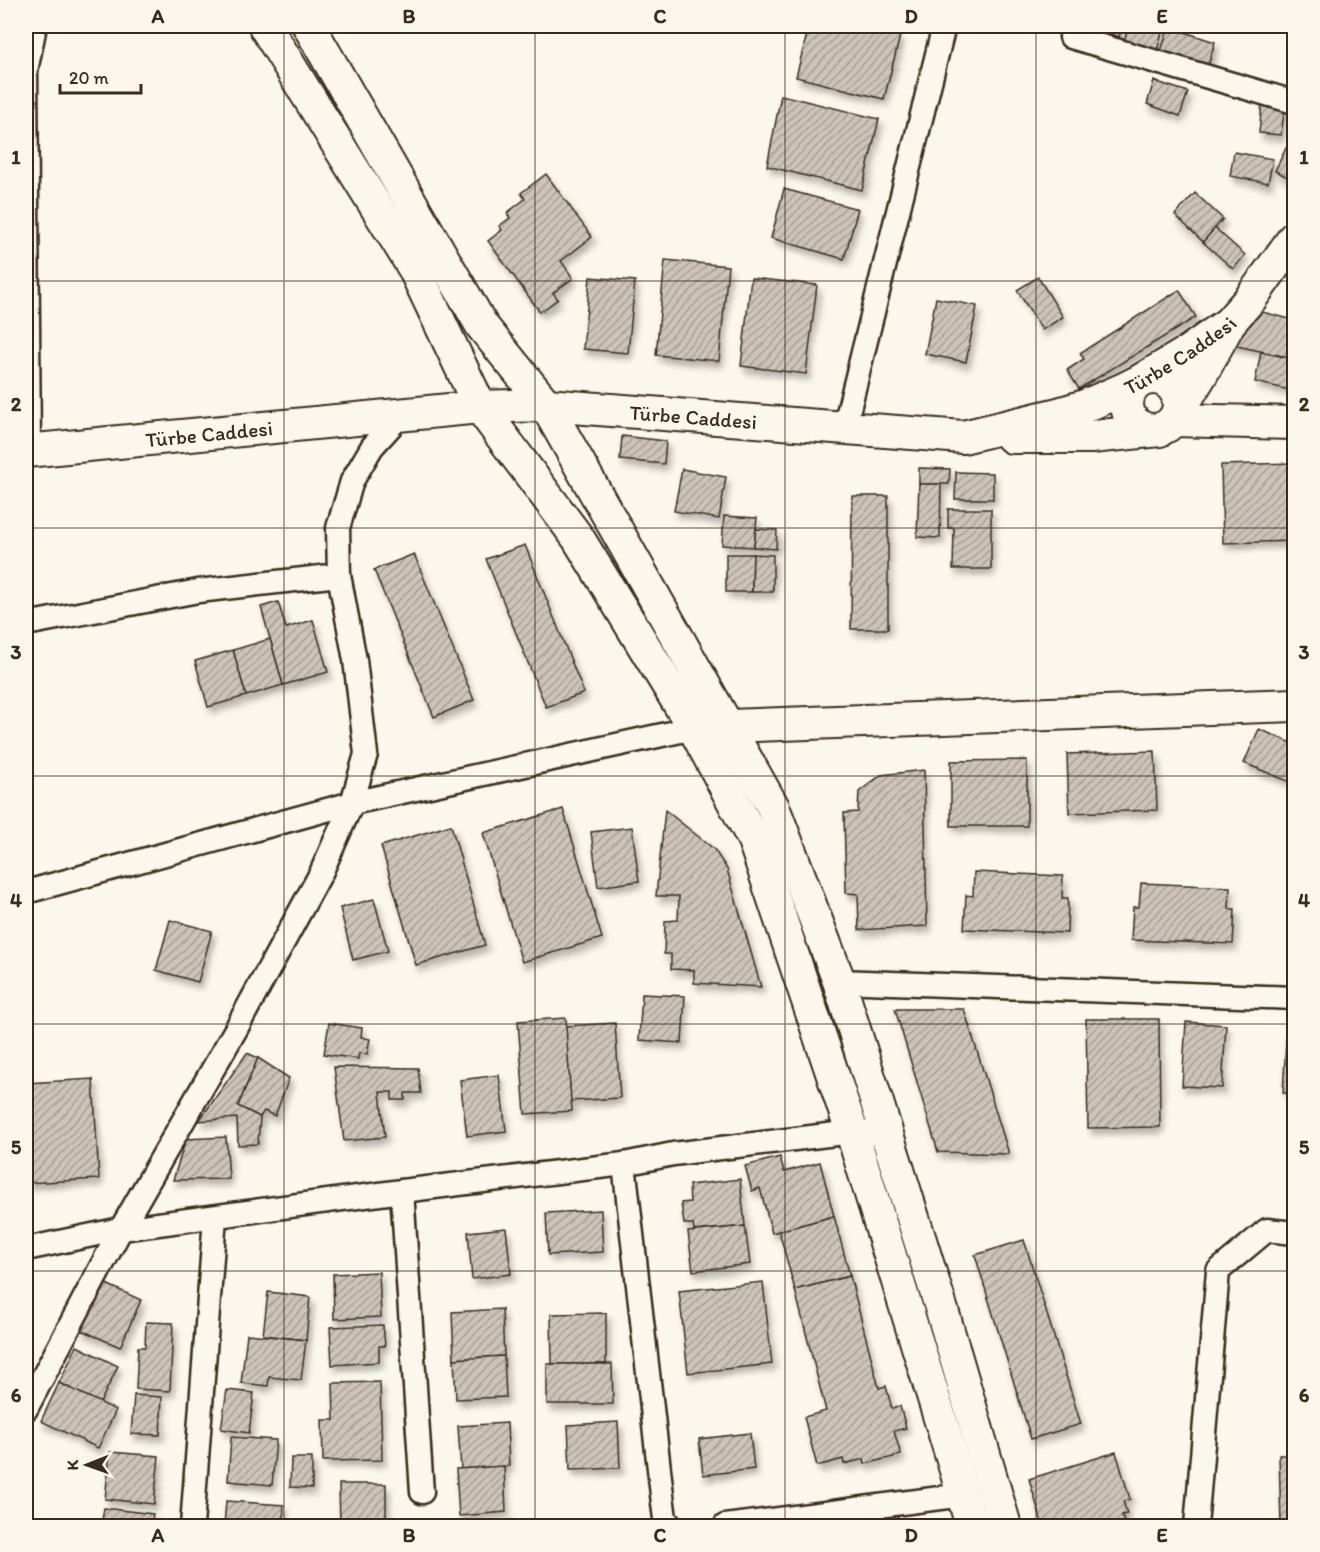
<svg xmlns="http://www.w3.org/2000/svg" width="1320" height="1552" font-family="Itim,sans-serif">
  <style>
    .building { fill: url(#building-hatch); stroke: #3b2a1e; stroke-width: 1.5; filter: url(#shadow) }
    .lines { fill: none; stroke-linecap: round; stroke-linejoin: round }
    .street-casing { stroke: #3b2a1e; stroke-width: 27 }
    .secondary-casing { stroke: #3b2a1e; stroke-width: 36 }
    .street { stroke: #fbf7ec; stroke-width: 22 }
    .secondary { stroke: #fbf7ec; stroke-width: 32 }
    .grid { fill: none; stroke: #3b2a1e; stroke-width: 1.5; stroke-opacity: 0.55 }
    .labels { text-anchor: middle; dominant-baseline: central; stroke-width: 5; stroke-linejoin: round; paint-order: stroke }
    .street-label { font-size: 21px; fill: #3b2a1e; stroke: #fbf7ec }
    .neatline { fill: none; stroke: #3b2a1e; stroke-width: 2 }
    .grid-label { font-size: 20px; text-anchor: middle; font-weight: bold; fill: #3b2a1e }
  </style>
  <defs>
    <pattern id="building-hatch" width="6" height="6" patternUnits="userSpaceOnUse" patternTransform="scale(1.5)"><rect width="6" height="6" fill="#ccc4b9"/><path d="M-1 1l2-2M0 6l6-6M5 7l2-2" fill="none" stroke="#a79f96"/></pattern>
    <filter id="shadow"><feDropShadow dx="3.5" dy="6" stdDeviation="3" flood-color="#0004"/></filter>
  </defs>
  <rect width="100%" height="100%" fill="#fbf7ec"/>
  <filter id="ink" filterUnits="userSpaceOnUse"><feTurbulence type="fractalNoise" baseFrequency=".0167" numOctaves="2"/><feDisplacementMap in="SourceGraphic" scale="12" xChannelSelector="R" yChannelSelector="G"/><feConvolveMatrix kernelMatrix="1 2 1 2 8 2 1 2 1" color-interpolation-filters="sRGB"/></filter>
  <g filter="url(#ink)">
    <!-- building -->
    <g class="building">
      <polygon points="809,26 858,26 900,36 884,99 796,77"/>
      <polygon points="1090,26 1123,26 1119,37 1090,27"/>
      <polygon points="1128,26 1155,26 1163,28 1157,51 1124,43"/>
      <polygon points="1169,27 1215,42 1208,66 1161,51"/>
      <polygon points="1154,81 1188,92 1180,116 1147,104"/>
      <polygon points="781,95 879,119 862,190 767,166"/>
      <polygon points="1262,103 1285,106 1281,135 1259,133"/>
      <polygon points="1286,148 1294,152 1294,180 1275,171"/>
      <polygon points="1234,152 1273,159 1268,183 1230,176"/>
      <polygon points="546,174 592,237 561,261 573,278 553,293 558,299 540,312 488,241 502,230 499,226 510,218 507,213 525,199 521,193"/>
      <polygon points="784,189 858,209 844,259 771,238"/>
      <polygon points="1195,193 1223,219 1203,242 1175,215"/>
      <polygon points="1215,228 1245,255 1233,269 1203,242"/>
      <polygon points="665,260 728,266 719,361 656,355"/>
      <polygon points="590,277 635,281 628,353 583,349"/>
      <polygon points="1038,277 1063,317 1042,330 1017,290"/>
      <polygon points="751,278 817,285 806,374 741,366"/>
      <polygon points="1179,290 1196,317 1079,389 1067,370 1084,359 1080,353"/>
      <polygon points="936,298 977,306 966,362 925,354"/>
      <polygon points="1254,310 1294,320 1294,339 1287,357 1228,344"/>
      <polygon points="1261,352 1294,359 1294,391 1255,382"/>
      <polygon points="622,436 666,441 664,464 620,460"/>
      <polygon points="1294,463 1294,541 1223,543 1221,465"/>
      <polygon points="919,468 950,469 949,484 919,484"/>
      <polygon points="682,469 726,477 719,519 674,511"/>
      <polygon points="956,472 993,473 993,499 955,499"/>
      <polygon points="919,484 941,484 940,538 917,537"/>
      <polygon points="852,496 888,496 888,629 851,629"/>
      <polygon points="948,509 991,509 991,569 953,569 954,528 948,528"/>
      <polygon points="724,516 757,518 754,547 722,545"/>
      <polygon points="756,529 777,530 776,549 754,547"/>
      <polygon points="525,545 584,693 546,707 486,559"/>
      <polygon points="414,554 474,700 434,717 374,570"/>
      <polygon points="726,554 753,554 752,592 726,592"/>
      <polygon points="753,554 773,555 773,592 752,592"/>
      <polygon points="278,602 286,628 313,620 328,672 283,685 261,607"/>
      <polygon points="270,639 283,685 246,696 233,650"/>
      <polygon points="233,650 246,696 208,707 195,661"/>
      <polygon points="1259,729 1294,744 1294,772 1290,782 1244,763"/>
      <polygon points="1155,751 1157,810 1069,813 1067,754"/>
      <polygon points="1027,760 1027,826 951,826 951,761"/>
      <polygon points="924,770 927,926 859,930 858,894 846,893 844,813 858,812 859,792 881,775"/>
      <polygon points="563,809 602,938 522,962 483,833"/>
      <polygon points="665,810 714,849 727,869 761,987 694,983 694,970 671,969 671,954 664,954 665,921 678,920 679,896 656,896"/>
      <polygon points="451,825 485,945 416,965 381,846"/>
      <polygon points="632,827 639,881 598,887 591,832"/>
      <rect x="1292" y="852" width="2" height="94"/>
      <polygon points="974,872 1063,876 1062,898 1068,898 1067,933 964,929 966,895 973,896"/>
      <polygon points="1141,883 1230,887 1229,909 1235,909 1233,944 1131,940 1133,907 1139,907"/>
      <polygon points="374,899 388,951 353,960 340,908"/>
      <polygon points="170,920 212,931 198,982 156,970"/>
      <polygon points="642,994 685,996 682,1043 639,1040"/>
      <polygon points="895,1009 964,1009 1009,1154 938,1152"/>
      <polygon points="566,1018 572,1111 525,1114 518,1021"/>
      <polygon points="1086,1019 1159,1019 1160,1127 1088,1128"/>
      <polygon points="1186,1022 1226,1025 1222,1088 1182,1086"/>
      <polygon points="329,1023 362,1028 361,1037 370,1039 367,1054 359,1053 358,1059 324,1054"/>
      <polygon points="615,1023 620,1098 571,1101 566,1026"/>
      <polygon points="1287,1025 1294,1026 1294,1094 1283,1093"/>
      <polygon points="247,1053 258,1058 238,1106 260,1117 258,1144 238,1145 237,1118 199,1121"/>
      <polygon points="258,1058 289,1078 275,1116 264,1111 260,1117 238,1106"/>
      <polygon points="334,1067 418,1068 421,1093 405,1093 405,1100 392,1100 392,1092 380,1092 385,1137 344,1141"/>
      <polygon points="499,1075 506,1131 467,1136 460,1080"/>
      <polygon points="93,1079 99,1179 26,1183 26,1083"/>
      <polygon points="226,1137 229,1179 173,1180 186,1139"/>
      <polygon points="780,1157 784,1172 820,1162 834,1216 772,1233 760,1188 752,1191 745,1166"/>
      <polygon points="740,1179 745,1226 694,1231 693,1224 684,1224 681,1203 690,1202 689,1185"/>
      <polygon points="601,1210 603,1252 548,1255 546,1213"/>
      <polygon points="834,1216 850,1276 795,1290 779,1231"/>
      <polygon points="745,1226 750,1264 693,1271 688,1232"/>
      <polygon points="506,1228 511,1274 472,1279 468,1232"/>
      <polygon points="1024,1240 1081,1424 1031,1439 975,1255"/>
      <polygon points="379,1272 381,1317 334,1319 333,1274"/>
      <polygon points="850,1276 879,1388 886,1386 892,1409 900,1406 906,1428 894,1431 901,1455 865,1464 864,1459 844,1464 843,1459 817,1466 804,1417 826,1411 795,1290"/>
      <polygon points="102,1282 141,1300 120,1347 81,1330"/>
      <polygon points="763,1282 772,1364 688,1373 679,1291"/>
      <polygon points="268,1292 310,1297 306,1340 263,1335"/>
      <polygon points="502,1309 504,1356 454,1359 452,1312"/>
      <polygon points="606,1313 606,1364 552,1364 551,1314"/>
      <polygon points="146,1322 173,1323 170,1391 136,1389 138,1347 145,1347"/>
      <polygon points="383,1325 385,1346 379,1346 379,1362 332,1365 330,1327"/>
      <polygon points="247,1334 306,1340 301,1380 269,1377 268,1386 241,1383"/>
      <polygon points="77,1346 118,1366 100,1403 59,1383"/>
      <polygon points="504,1356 506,1397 456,1399 454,1359"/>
      <polygon points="547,1364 612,1364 613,1404 547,1404"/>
      <polygon points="380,1382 382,1460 323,1461 322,1420 334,1420 333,1383"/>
      <polygon points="59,1383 116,1410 98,1448 41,1421"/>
      <polygon points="227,1390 254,1393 249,1433 221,1429"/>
      <polygon points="134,1395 162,1397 160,1435 131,1434"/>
      <polygon points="618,1422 620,1468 570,1470 568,1425"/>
      <polygon points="507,1423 509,1466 461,1469 458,1426"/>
      <polygon points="750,1433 754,1469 703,1475 699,1439"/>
      <polygon points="231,1437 276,1440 272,1485 228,1481"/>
      <polygon points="1288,1438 1294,1438 1294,1526 1281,1526 1279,1455 1289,1455"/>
      <polygon points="110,1452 159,1456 154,1504 105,1499"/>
      <polygon points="1116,1452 1130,1499 1123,1501 1127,1514 1122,1515 1125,1526 1043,1526 1029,1479"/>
      <polygon points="291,1458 312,1458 312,1488 290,1487"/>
      <polygon points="504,1466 506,1512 459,1516 456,1469"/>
      <polygon points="339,1484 386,1484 386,1526 340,1526"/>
      <polygon points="226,1501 284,1505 283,1526 224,1526"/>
      <polygon points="104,1508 153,1514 151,1526 101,1526"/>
      <polygon points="934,1523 935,1526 914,1526"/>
    </g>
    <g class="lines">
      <defs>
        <g id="street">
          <polyline points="1071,37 1294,102"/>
          <polyline points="844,429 944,26"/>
          <polyline points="29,451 26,71 35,26"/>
          <polyline points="26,624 198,591 339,575"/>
          <polyline points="26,892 352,803 694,728 706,727"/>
          <polyline points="839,981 1294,998"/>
          <polyline points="624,1164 662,1495 665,1519 671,1526"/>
          <polyline points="402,1191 422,1492"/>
          <polyline points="26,1249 121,1229 402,1191 624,1164 673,1154 852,1132 887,1134"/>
          <polyline points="26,1409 121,1229 236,1029 321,873 352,803 366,754 355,660 339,575 338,528 352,481 372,447 400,416"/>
          <polyline points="192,1526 215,1217"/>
          <polyline points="725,1526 963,1495"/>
          <polyline points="1196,1526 1218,1271 1267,1230 1294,1233"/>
        </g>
        <g id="secondary">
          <polyline points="265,26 414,268 480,407 578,538 694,728 754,840 852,1132 955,1467 972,1526"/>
          <polyline points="309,26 482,326 546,405 773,807 839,981 944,1317 1005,1526"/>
          <circle cx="1153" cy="404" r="26"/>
          <polyline points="1178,412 1202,373 1227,327"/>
          <polyline points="1174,420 1294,423"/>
          <polyline points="1012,437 1091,437 1160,430"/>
          <path id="s1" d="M26,451L480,407L546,405L963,437L1058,414L1085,406L1122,390L1140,381L1185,354L1229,323L1251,298L1294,238"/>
          <polyline points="728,726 1294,705"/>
        </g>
      </defs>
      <!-- street casing -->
      <use href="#street" class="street-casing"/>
      <!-- secondary casing -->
      <use href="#secondary" class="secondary-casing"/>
      <!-- street -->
      <use href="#street" class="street"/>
      <!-- secondary -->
      <use href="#secondary" class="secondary"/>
    </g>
  </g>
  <!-- grid -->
  <path class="grid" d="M284,26V1526M535,26V1526M785,26V1526M1036,26V1526M26,281H1294M26,528H1294M26,776H1294M26,1024H1294M26,1271H1294"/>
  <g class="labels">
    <!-- street labels -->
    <g class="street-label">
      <text stroke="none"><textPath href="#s1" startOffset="1174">Türbe Caddesi</textPath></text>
      <text stroke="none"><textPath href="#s1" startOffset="670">Türbe Caddesi</textPath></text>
      <text stroke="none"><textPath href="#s1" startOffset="184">Türbe Caddesi</textPath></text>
    </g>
  </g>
  <!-- margin -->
  <rect width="1320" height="1552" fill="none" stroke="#fbf7ec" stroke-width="66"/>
  <!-- north arrow -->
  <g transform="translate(87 1465) rotate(269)" stroke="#fbf7ec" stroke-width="4.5" paint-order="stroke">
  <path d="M0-4.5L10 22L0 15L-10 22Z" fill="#3b2a1e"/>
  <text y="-9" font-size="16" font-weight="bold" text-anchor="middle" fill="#3b2a1e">K</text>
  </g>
  <!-- scale -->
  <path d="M60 84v9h81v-9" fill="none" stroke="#3b2a1e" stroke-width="3"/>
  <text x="69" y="84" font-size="18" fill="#3b2a1e" stroke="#fbf7ec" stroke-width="4.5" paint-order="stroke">20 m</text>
  <rect x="33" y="33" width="1254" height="1486" class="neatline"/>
  <g class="grid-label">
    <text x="158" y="23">A</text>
    <text x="409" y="23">B</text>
    <text x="660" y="23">C</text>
    <text x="911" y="23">D</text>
    <text x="1162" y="23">E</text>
    <text x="16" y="164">1</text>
    <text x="1304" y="164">1</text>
    <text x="16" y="411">2</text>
    <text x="1304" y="411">2</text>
    <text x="16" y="659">3</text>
    <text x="1304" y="659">3</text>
    <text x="16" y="907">4</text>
    <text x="1304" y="907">4</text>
    <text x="16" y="1154">5</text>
    <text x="1304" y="1154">5</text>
    <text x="16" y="1402">6</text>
    <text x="1304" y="1402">6</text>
    <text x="158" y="1542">A</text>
    <text x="409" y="1542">B</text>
    <text x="660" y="1542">C</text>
    <text x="911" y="1542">D</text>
    <text x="1162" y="1542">E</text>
  </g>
</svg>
